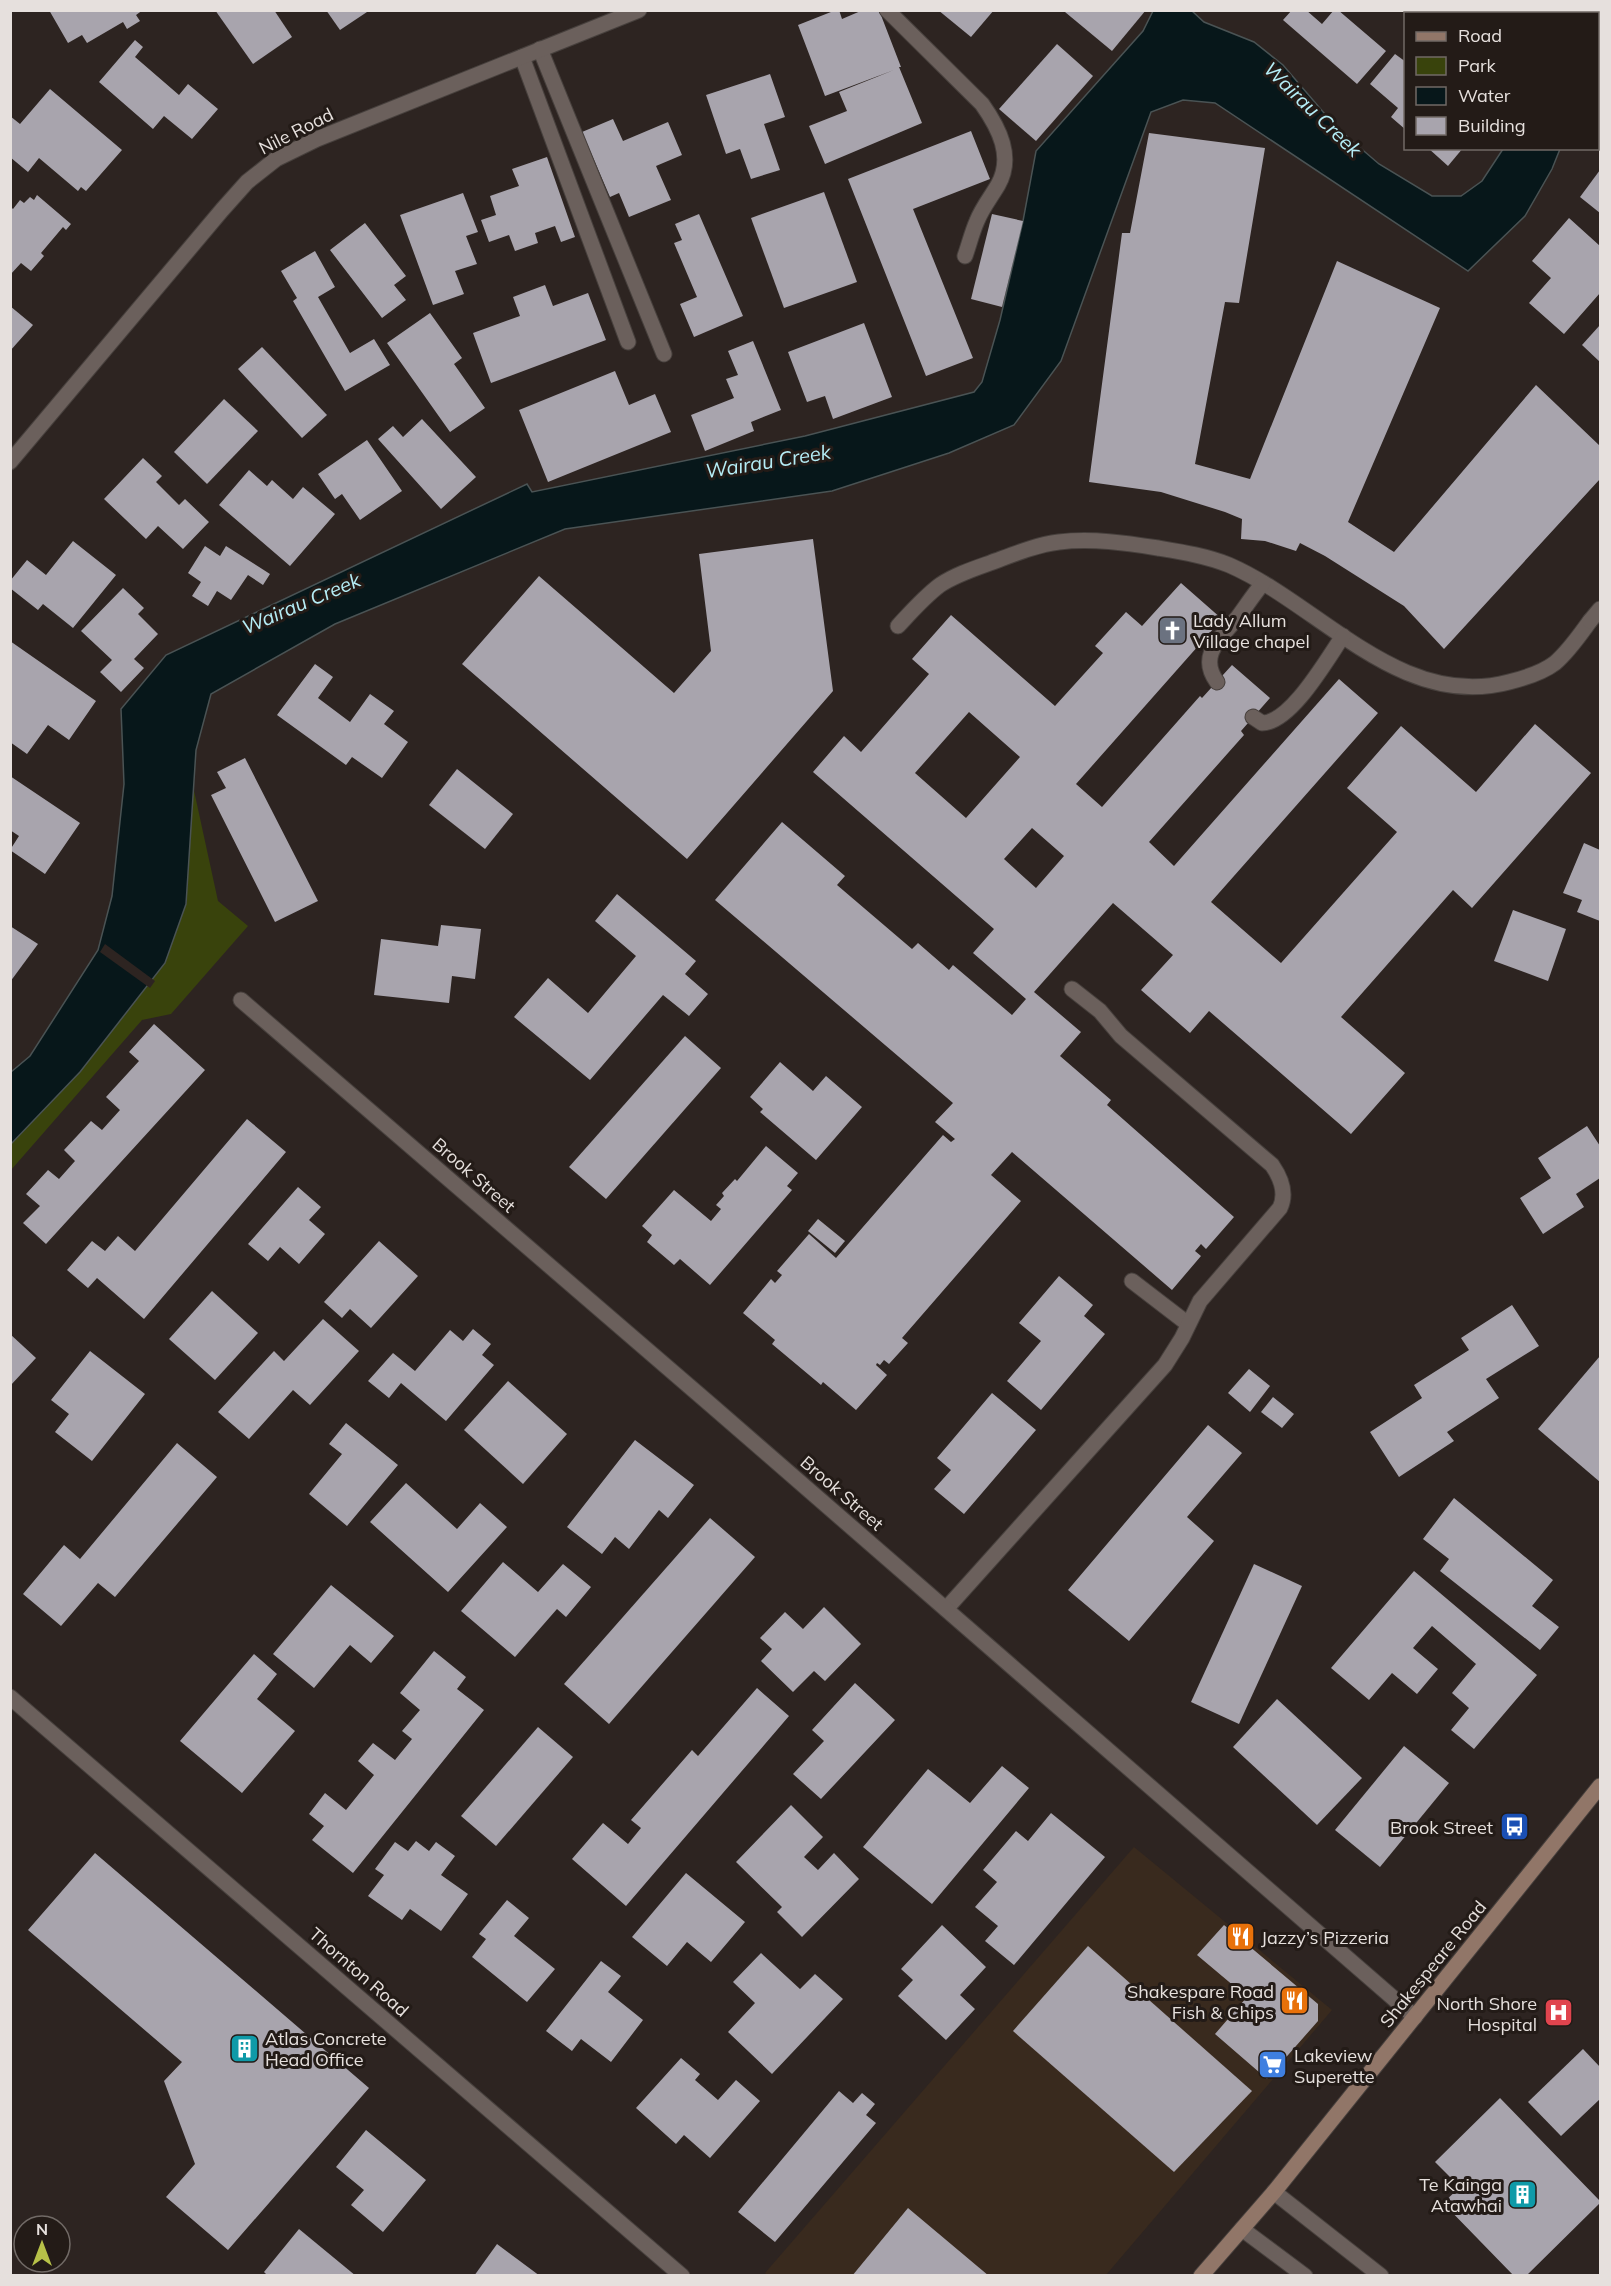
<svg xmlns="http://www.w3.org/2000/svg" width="1611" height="2286" font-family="Mulish,sans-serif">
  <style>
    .commercial { fill: #392a1e }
    .green { fill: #39430c }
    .water { fill: #07171a; stroke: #4a5354; stroke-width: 1.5 }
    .pier { fill: #2d2421 }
    .building { fill: #a8a4ad; fill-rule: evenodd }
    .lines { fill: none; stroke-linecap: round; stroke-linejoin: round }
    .service-casing { stroke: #47403d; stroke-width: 17 }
    .minor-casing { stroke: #47403d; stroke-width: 17 }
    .tertiary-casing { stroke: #47403d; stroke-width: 17 }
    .secondary-casing { stroke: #47403d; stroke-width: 17 }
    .service { stroke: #6b605c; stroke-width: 15 }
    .minor { stroke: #6b605c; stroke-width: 15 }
    .tertiary { stroke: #6b605c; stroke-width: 15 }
    .secondary { stroke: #917668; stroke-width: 15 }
    .labels { text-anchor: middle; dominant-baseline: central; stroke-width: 6; stroke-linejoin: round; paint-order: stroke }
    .street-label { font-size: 18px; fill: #e6e0dd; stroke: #231b17 }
    .poi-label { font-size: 18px; fill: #e6e0dd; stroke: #231b17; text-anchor: start }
    .water-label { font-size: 20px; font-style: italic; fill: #b5edf6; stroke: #231b17 }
  </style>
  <rect width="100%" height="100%" fill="#2d2421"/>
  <!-- commercial -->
  <polygon class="commercial" points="1134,1847 1332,2010 1106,2275 768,2276 765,2273"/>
  <!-- green -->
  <polygon class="green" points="193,786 218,901 248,926 171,1014 142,1020 11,1170 11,1144 80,1072 186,904"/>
  <!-- water -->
  <polygon class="water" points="1153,11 1192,11 1204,22 1254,42 1283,65 1336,127 1379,164 1432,196 1461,196 1482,181 1503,149 1560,149 1552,169 1525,216 1468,271 1215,103 1183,100 1151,112 1061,361 1014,425 949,453 832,491 565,529 335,624 211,694 196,750 186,904 165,963 80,1072 11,1144 11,1072 30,1056 98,950 112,896 124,784 121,709 166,655 527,484 532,492 805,436 974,392 982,382 1000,320 1023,221 1036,151 1143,31"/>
  <!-- pier -->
  <polygon class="pier" points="105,944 155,981 150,988 100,952"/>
  <!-- building -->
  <g class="building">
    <polygon points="49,10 143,10 136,15 140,21 127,29 123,22 87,43 82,35 68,43"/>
    <polygon points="215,10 274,10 292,37 253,64"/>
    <polygon points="326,10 370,10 340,30"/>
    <polygon points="836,10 839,10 842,19 863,10 879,10 901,67 899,67 922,123 825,164 809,126 847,111 839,92 894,70 825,96 798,25"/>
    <polygon points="938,10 994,10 971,37"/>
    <polygon points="1067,10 1146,10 1112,51 1065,12"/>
    <polygon points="1292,10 1306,10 1322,24 1334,10 1338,10 1386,51 1357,84 1283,20"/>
    <polygon points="1427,10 1478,10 1482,14 1424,14"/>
    <polygon points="135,40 143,47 135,57 179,95 188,84 218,109 192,139 164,116 153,129 99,82"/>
    <polygon points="1057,44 1093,76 1036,141 999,109"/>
    <polygon points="1395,54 1406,62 1406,130 1391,117 1398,108 1370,84"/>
    <polygon points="770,74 785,117 764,124 780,170 751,179 740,149 726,154 706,95"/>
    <polygon points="50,89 122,150 86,191 81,187 78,191 39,158 28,172 10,157 10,116 20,124"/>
    <polygon points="613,119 623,141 668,122 682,155 656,166 671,200 629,217 619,193 610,197 582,132"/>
    <polygon points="971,131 990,179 913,209 973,358 926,376 848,179"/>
    <polygon points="1149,133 1265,148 1239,303 1225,302 1195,464 1250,479 1337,261 1440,308 1348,522 1394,552 1536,385 1600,446 1600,479 1444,649 1404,606 1325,556 1300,543 1296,551 1265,541 1241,539 1242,519 1225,512 1161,492 1089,482 1122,233 1130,233"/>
    <polygon points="1428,148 1463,148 1448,166"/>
    <polygon points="547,157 575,237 561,242 555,226 535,233 538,243 515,251 509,235 489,242 481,220 496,215 490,196 519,186 512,169"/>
    <polygon points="1600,170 1600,213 1580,197"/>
    <polygon points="824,192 857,282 784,308 751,218"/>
    <polygon points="463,193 478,232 466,236 477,264 455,271 464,294 433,305 400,215"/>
    <polygon points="37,195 71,224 66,230 63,227 41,253 44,256 31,271 21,263 10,275 10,206 13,209 20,200 24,203 30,197 34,200"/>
    <polygon points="699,214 743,316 694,337 680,304 697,297 674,243 682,240 675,224"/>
    <polygon points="992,214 1023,221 1002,307 971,299"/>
    <polygon points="1569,218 1600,246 1600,293 1564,334 1529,303 1551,278 1532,261"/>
    <polygon points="365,223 406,276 394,285 406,300 382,318 330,250"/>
    <polygon points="315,251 335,287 318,297 350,353 374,339 390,365 345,391 293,301 297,298 281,271"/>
    <polygon points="545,285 553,306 588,293 606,340 491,383 473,333 520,316 513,297"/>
    <polygon points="10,306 33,325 10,351"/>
    <polygon points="430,313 462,358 454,364 485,408 450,432 387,343"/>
    <polygon points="864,323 892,397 833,419 825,396 807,402 788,352"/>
    <polygon points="1600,325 1600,362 1582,345"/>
    <polygon points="753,341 781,410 751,422 754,431 705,451 691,415 734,398 726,379 738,375 728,351"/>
    <polygon points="262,347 327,415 302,438 238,369"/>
    <polygon points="615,371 629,405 655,394 671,432 548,482 519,410"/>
    <polygon points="224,399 258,431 207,484 174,452"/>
    <polygon points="422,419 476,477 441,509 378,439 393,426 403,437"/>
    <polygon points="367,440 402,491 360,520 342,494 335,499 318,474"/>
    <polygon points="143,458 162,476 156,482 179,505 185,499 209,522 183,549 158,526 146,539 104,499"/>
    <polygon points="249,470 267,486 272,480 293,499 303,487 335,514 290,566 219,505"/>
    <polygon points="813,539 833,691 687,859 462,664 539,576 674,693 711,651 699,554"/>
    <polygon points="73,541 116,575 73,628 43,604 38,610 10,588 10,581 27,560 46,575"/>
    <polygon points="205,546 220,556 226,546 270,574 263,585 248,575 231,600 217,591 208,606 192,596 201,582 188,573"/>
    <path d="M1181,583L1222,619L1076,784L1102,807L1200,696L1202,698L1232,665L1270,698L1241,731L1244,735L1149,842L1174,866L1339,679L1378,713L1211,902L1281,963L1397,832L1347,788L1401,726L1476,792L1535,724L1591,773L1472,908L1453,890L1341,1017L1405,1073L1351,1134L1209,1011L1190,1033L1141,990L1173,955L1113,903L1034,992L1081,1032L1060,1056L1111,1100L1107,1105L1234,1217L1206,1249L1201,1244L1195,1251L1201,1256L1172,1290L1012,1152L991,1175L1021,1201L902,1338L908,1343L889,1364L884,1360L880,1365L877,1363L876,1365L887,1375L856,1410L823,1382L821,1385L772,1344L775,1340L743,1313L771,1279L775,1283L782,1275L777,1271L809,1234L836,1258L943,1135L951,1142L955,1139L935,1122L953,1103L715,900L782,822L845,876L837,885L912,949L918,943L949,970L953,965L1012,1015L1026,999L973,953L994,929L813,772L844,736L861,752L929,674L912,659L951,615L1055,706L1103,653L1095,646L1126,612L1142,626ZM969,712L1020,757L966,818L915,773ZM1032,828L1064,856L1036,888L1004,859Z"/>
    <polygon points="123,588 144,608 138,614 158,634 134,659 144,668 121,692 100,672 112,660 81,631"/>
    <polygon points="10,641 96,701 69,740 48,725 27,754 10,742"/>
    <polygon points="315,664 333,677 318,698 350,722 370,694 394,711 384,724 408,742 382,778 352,757 346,765 277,715"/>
    <polygon points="245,758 318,901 275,922 211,795 226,788 217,772"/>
    <polygon points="457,769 513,814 485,849 429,805"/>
    <polygon points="10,776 80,823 45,874 10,850 19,836 10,830"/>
    <polygon points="1584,843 1600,850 1600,921 1577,912 1582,900 1563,893"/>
    <polygon points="617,894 696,961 685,974 708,994 689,1016 663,995 590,1080 514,1017 548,978 588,1013 636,956 595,921"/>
    <polygon points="1513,910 1566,929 1548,981 1494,961"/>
    <polygon points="441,925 481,929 475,979 452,976 449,1003 374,995 381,939 438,946"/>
    <polygon points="10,926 38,944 10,982"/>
    <polygon points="154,1024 205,1070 46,1244 23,1223 40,1206 26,1194 48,1170 59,1179 75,1161 64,1150 91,1121 102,1130 120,1110 106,1097 139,1061 129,1052"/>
    <polygon points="685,1036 721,1068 606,1199 569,1167"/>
    <polygon points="780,1062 813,1091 826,1076 862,1107 816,1160 760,1112 763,1109 750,1097"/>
    <polygon points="247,1119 286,1152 144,1319 97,1278 88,1288 67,1270 92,1241 105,1251 118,1236 135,1251"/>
    <polygon points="1587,1126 1600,1146 1600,1178 1576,1194 1584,1207 1543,1234 1520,1198 1551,1178 1538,1158"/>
    <polygon points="766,1146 798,1173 787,1186 792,1190 710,1285 680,1259 674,1265 647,1242 652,1235 642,1226 674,1190 711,1221 721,1209 716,1205 724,1196 722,1193 735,1179 737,1181"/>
    <polygon points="298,1187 321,1207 309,1220 325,1234 299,1264 280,1247 268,1261 248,1244"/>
    <polygon points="818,1219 845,1241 835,1253 808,1231"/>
    <polygon points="379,1241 418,1276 371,1328 350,1309 342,1318 324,1302"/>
    <polygon points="1059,1276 1093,1305 1084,1316 1105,1334 1041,1410 1007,1381 1041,1341 1019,1323"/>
    <polygon points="212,1291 258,1333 215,1380 169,1339"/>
    <polygon points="1512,1305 1539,1346 1486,1379 1499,1398 1447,1432 1454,1441 1399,1477 1370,1432 1422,1398 1414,1385 1469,1350 1461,1338"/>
    <polygon points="323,1319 359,1351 310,1405 293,1390 249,1439 218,1412 274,1351 284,1361"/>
    <polygon points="473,1329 491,1344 482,1355 494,1365 446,1421 401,1383 389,1398 368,1381 393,1353 415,1371 450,1330 463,1341"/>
    <polygon points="10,1334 36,1358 10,1386"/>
    <polygon points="90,1351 145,1394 92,1461 55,1432 69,1414 51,1400"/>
    <polygon points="1600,1356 1600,1482 1538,1429"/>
    <polygon points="1249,1369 1270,1386 1250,1412 1228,1393"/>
    <polygon points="508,1381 567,1434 523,1484 464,1430"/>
    <polygon points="992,1393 1036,1430 964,1514 934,1489 951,1470 937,1458"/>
    <polygon points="1273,1397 1294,1414 1282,1428 1261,1412"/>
    <polygon points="346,1423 398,1465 347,1526 309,1494 342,1454 329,1444"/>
    <polygon points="1208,1425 1242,1453 1187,1517 1214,1541 1129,1641 1068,1590"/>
    <polygon points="635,1440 694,1485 668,1518 659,1510 629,1549 615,1537 602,1554 567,1527"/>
    <polygon points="177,1443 217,1477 115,1597 98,1583 61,1626 23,1594 64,1545 80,1559"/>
    <polygon points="406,1483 457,1529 480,1503 507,1527 448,1592 370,1522"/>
    <polygon points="1454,1498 1553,1580 1532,1606 1559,1627 1540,1650 1440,1571 1449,1559 1423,1539"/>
    <polygon points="710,1518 755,1557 609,1724 564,1684"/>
    <polygon points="503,1562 538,1592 563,1564 591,1587 566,1617 557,1609 515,1657 461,1611"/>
    <polygon points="1254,1564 1302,1586 1239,1724 1191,1702"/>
    <polygon points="1414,1571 1537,1675 1474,1749 1451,1730 1469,1708 1452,1693 1476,1664 1432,1626 1413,1648 1438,1669 1417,1694 1392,1673 1369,1700 1331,1668"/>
    <polygon points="331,1585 394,1636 371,1663 350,1645 314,1688 273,1654"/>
    <polygon points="824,1607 861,1644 825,1681 814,1671 793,1692 761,1661 772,1649 760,1638 785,1612 803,1629"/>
    <polygon points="434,1651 466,1677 457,1689 484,1710 353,1873 312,1840 324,1826 309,1814 325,1793 346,1810 374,1775 358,1761 373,1743 395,1760 412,1739 402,1731 420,1710 400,1693"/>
    <polygon points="254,1654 277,1674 257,1699 295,1731 242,1793 180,1741"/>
    <polygon points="855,1683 895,1720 821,1799 793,1774 824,1741 812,1730"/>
    <polygon points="757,1688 789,1716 626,1906 572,1859 603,1823 628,1844 641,1828 631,1820 692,1750 698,1756"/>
    <polygon points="1277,1699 1362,1778 1317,1825 1233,1747"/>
    <polygon points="538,1727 573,1757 496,1846 461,1816"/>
    <polygon points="1404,1746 1449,1783 1380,1867 1335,1830"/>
    <polygon points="1002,1766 1029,1788 932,1904 863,1847 928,1769 970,1803"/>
    <polygon points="791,1805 823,1837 804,1857 818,1870 834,1853 859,1879 802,1937 777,1912 782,1907 736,1862"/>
    <polygon points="1051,1813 1105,1857 1014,1965 985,1941 998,1926 975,1907 997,1882 983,1870 1016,1831 1028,1841"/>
    <polygon points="416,1841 429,1851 436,1842 455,1856 441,1875 468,1894 441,1931 410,1909 402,1920 368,1896 384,1875 375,1869 395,1842 408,1851"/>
    <polygon points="95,1853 369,2088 228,2250 166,2197 195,2164 164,2081 182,2062 28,1930"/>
    <polygon points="686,1873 745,1922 711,1962 687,1942 667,1966 632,1937"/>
    <polygon points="507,1900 529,1918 514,1936 555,1969 527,2002 472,1957 486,1939 479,1934"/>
    <polygon points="942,1925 986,1967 960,1995 975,2009 946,2040 898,1996 913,1980 901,1969"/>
    <polygon points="1224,1925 1318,2004 1318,2021 1267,2079 1215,2034 1247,1997 1197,1955"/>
    <polygon points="1088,1946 1252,2091 1174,2172 1013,2031"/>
    <polygon points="761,1953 800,1989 815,1974 843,1999 772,2074 728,2032 755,2003 733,1982"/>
    <polygon points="601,1961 621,1976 608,1992 643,2020 611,2062 581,2039 572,2051 546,2031"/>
    <polygon points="1583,2049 1600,2067 1600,2099 1561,2136 1528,2102"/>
    <polygon points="681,2058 700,2074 695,2080 718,2100 736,2080 760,2101 710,2158 684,2135 676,2144 636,2108"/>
    <polygon points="839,2091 853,2103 862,2093 875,2104 866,2115 876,2123 775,2242 738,2212"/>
    <polygon points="1500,2098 1600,2201 1600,2203 1526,2276 1514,2276 1443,2203 1460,2187 1435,2162"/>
    <polygon points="366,2130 426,2180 383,2232 351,2205 364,2190 336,2167"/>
    <polygon points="908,2208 989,2276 852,2276"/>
    <polygon points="299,2229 356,2276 268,2276 264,2272"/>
    <polygon points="497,2244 540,2276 474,2276"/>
  </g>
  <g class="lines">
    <defs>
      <g id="service">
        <path d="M887,10L982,104C999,128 1014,157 998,185C991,197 982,208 977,221C972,232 969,245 965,256"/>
        <polyline points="540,49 664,354"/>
        <polyline points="522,57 628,342"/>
        <path d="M898,626C911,612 924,597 940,585C955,575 973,569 990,563C1012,555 1035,545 1059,542C1092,538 1126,543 1158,548C1182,552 1207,556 1229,565C1319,604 1401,711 1509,682C1525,678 1542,673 1555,663C1569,651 1579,636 1590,621"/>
        <path d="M1217,682C1197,655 1222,637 1238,617C1246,606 1254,594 1263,583"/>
        <path d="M1253,717L1262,723C1291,723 1327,659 1343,636"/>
        <polyline points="1132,1281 1188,1324"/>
        <path d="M946,1609L1165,1365L1182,1338L1200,1301L1280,1208C1287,1193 1281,1178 1272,1165L1121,1036L1100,1011L1072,989"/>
      </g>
      <g id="minor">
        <polyline points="1590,621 1600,609"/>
        <polyline points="241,1000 711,1405 1415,2017"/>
        <polyline points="10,1697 682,2276"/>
        <polyline points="1274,2192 1381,2276"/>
        <polyline points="1242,2229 1305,2276"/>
      </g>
      <polyline id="tertiary" points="10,462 222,210 247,182 276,159 317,139 639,10"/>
      <polyline id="secondary" points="1201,2276 1274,2192 1600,1786"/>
    </defs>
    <!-- service casing -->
    <use href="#service" class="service-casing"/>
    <!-- minor casing -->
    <use href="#minor" class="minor-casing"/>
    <!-- tertiary casing -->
    <use href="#tertiary" class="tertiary-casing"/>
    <!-- secondary casing -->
    <use href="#secondary" class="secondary-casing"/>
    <!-- service -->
    <use href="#service" class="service"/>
    <!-- minor -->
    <use href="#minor" class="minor"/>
    <!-- tertiary -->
    <use href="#tertiary" class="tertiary"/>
    <!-- secondary -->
    <use href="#secondary" class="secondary"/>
  </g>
  <!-- icons -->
  <defs>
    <symbol id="church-square" viewBox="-11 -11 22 22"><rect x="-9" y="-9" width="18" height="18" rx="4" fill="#6b7280" stroke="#231b17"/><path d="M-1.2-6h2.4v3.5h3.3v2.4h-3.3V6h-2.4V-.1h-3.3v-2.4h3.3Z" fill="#fff"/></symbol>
    <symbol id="bus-square" viewBox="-11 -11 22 22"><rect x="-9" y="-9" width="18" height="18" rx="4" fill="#1a4fb4" stroke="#231b17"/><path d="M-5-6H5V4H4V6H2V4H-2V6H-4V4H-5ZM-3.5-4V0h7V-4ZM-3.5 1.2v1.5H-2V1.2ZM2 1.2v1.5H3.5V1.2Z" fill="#fff"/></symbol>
    <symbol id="restaurant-square" viewBox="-11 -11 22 22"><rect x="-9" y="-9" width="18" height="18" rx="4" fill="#e8710a" stroke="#231b17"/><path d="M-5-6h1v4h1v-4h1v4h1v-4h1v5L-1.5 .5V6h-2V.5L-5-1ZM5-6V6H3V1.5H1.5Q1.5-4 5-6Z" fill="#fff"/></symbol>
    <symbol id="hospital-square" viewBox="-11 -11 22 22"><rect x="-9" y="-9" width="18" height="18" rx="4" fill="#e0444e" stroke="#231b17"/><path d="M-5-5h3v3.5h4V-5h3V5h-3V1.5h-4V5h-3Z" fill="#fff"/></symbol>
    <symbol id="building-square" viewBox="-11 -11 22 22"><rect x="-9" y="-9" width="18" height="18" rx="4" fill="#0f9aa8" stroke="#231b17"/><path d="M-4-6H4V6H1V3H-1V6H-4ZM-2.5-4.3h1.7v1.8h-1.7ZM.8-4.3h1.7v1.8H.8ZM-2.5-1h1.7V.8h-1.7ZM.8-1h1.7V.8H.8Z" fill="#fff"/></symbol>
    <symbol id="supermarket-square" viewBox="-11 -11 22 22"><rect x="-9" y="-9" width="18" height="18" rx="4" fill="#3f7fe0" stroke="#231b17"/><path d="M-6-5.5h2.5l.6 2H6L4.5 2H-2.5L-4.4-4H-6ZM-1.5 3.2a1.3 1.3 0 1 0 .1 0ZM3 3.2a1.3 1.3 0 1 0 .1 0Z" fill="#fff"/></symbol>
  </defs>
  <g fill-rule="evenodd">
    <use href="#church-square" x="1156" y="614" width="33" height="33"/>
    <use href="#bus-square" x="1498" y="1810" width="33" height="33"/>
    <use href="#restaurant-square" x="1224" y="1920" width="33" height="33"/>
    <use href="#restaurant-square" x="1278" y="1984" width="33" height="33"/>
    <use href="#hospital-square" x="1542" y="1996" width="33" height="33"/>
    <use href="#building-square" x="228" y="2032" width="33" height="33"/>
    <use href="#supermarket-square" x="1256" y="2048" width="33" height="33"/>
    <use href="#building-square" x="1506" y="2178" width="33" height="33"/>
  </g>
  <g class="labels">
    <!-- street labels -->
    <g class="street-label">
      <text transform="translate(296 131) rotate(-27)">Nile Road</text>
      <text transform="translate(474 1175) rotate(41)">Brook Street</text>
      <text transform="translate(842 1493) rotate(41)">Brook Street</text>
      <text transform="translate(1433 1964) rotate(-51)">Shakespeare Road</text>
      <text transform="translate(359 1972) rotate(41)">Thornton Road</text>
    </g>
    <!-- poi labels -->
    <g class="poi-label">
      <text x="1193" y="620">Lady Allum<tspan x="1193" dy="21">Village chapel</tspan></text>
      <text x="1493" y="1827" text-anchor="end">Brook Street</text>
      <text x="1261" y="1937">Jazzy’s Pizzeria</text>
      <text x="1274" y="1991" text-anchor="end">Shakespare Road<tspan x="1274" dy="21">Fish &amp; Chips</tspan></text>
      <text x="1537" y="2003" text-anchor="end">North Shore<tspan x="1537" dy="21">Hospital</tspan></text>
      <text x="265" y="2038">Atlas Concrete<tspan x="265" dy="21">Head Office</tspan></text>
      <text x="1294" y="2055">Lakeview<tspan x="1294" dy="21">Superette</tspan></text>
      <text x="1502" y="2184" text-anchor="end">Te Kainga<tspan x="1502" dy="21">Atawhai</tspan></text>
    </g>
    <!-- water labels -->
    <g class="water-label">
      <text transform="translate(1313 109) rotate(44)">Wairau Creek</text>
      <text transform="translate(768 461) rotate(-9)">Wairau Creek</text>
      <text transform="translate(301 603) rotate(-23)">Wairau Creek</text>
    </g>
  </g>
  <!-- border -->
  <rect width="1611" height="2286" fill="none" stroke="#e6e0dd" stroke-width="24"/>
  <!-- legend -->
  <rect x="1404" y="12" width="195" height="138" fill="#231b17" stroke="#716a66" stroke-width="1.5"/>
  <rect x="1416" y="32" width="30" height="9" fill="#917668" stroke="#716a66" stroke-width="1.5"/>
  <text x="1458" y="42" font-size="18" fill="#e6e0dd">Road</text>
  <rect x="1416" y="57" width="30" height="18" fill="#39430c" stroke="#716a66" stroke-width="1.5"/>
  <text x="1458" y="72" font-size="18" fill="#e6e0dd">Park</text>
  <rect x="1416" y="87" width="30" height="18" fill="#07171a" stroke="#716a66" stroke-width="1.5"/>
  <text x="1458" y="102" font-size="18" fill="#e6e0dd">Water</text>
  <rect x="1416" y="117" width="30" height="18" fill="#a8a4ad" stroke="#716a66" stroke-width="1.5"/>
  <text x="1458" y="132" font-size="18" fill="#e6e0dd">Building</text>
  <!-- north arrow -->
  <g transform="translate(42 2244)"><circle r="28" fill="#231b17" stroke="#716a66" stroke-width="1.5"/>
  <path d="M0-4.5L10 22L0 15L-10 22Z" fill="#b7c148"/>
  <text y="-9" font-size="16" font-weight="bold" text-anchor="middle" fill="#e6e0dd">N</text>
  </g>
</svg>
